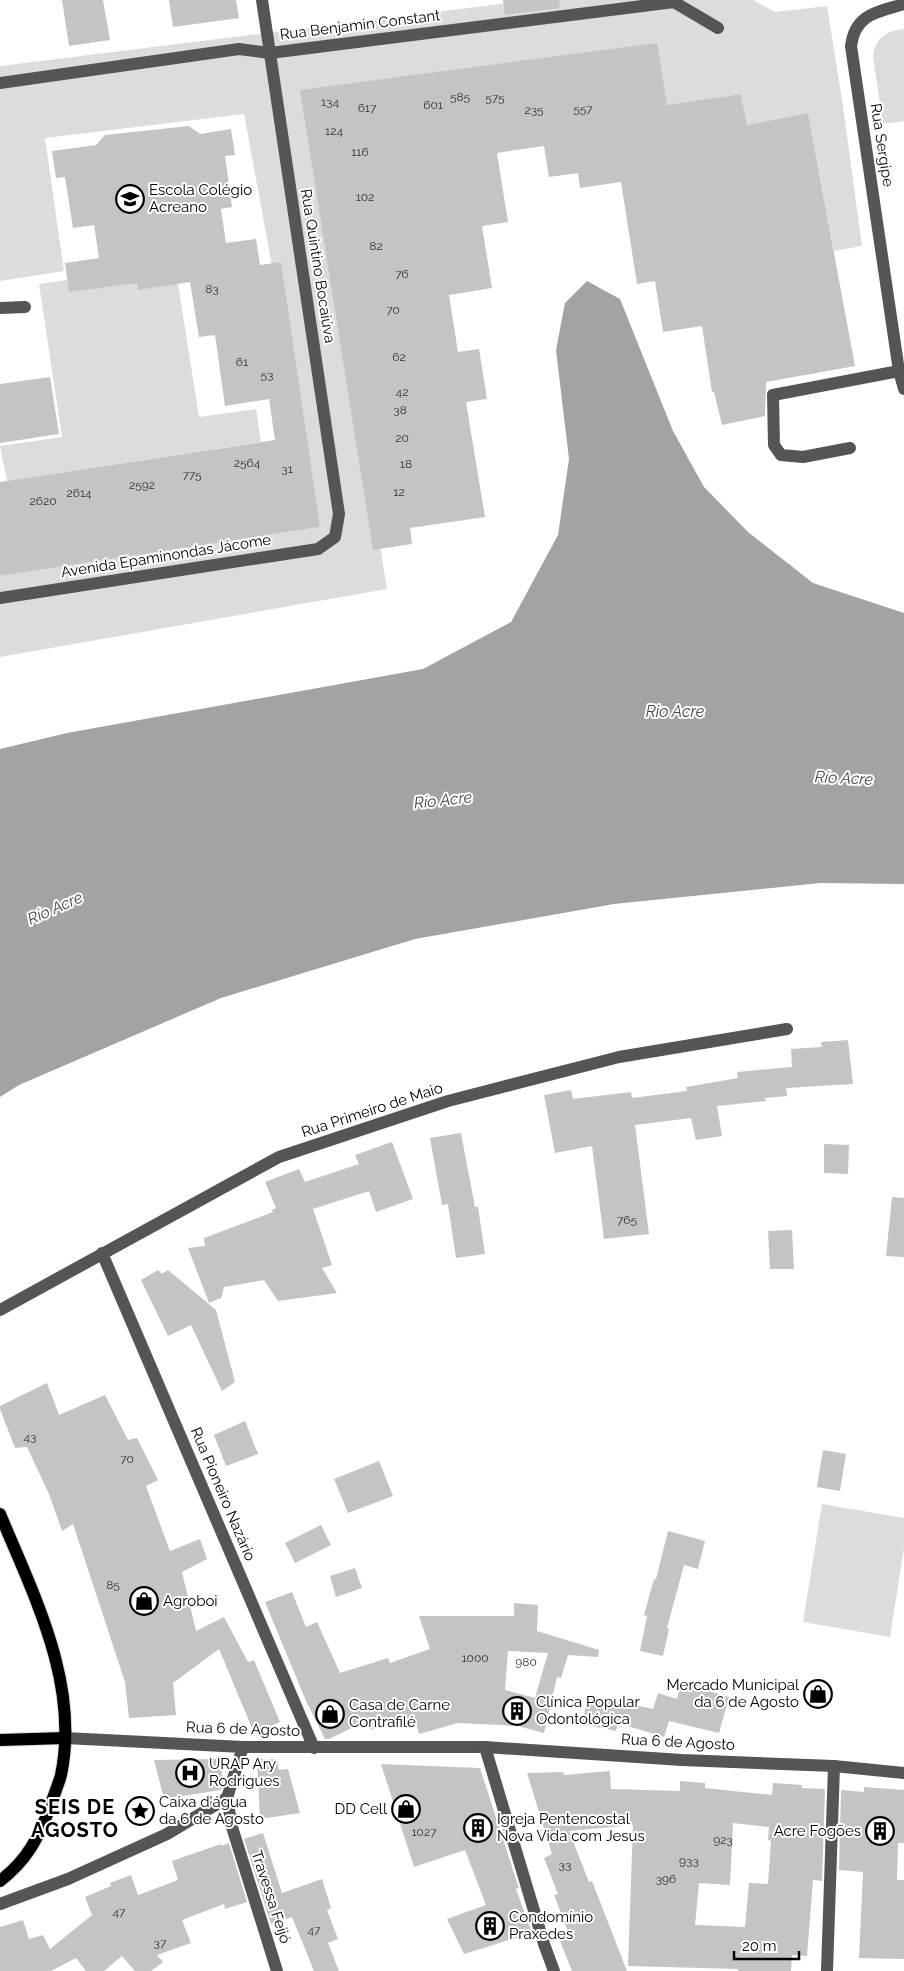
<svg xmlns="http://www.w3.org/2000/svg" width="904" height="1971" font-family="Raleway,sans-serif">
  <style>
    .green { fill: #dcdcdc }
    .water { fill: #a3a3a3 }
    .building { fill: #c4c4c4; fill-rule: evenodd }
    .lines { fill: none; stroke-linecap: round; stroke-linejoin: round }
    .major-casing { stroke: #dbdbdb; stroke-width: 14 }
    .minor { stroke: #555; stroke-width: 12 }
    .major { stroke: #000; stroke-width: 12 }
    .labels { text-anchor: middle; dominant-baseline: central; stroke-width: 4; stroke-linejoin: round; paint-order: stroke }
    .number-label { font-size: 12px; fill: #313131 }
    .street-label { font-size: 15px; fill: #000; stroke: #fff }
    .poi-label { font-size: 15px; fill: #000; stroke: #fff; text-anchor: start }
    .water-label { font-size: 16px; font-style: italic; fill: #444; stroke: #fff }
    .district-label { font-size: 20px; font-weight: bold; letter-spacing: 1px; fill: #000; stroke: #fff }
  </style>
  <rect width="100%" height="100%" fill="#fff"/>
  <!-- green -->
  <g class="green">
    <polygon points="533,0 753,0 775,12 827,6 843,106 862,246 834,251 808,113 747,125 741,94 667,105 309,102 387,589 0,657 0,576 320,527 244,114 45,138 64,271 0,281 0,66"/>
    <path d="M904,29V121L883,124L873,57C875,38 886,31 904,29Z"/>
    <polygon points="175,264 199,417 256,409 261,442 7,481 0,446 62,437 39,284"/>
    <polygon points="822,1504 904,1518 904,1548 890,1637 803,1622"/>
  </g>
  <!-- water -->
  <polygon class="water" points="587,281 620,299 673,431 704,487 748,532 813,583 904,613 904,884 820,883 614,904 415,939 221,998 19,1085 0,1097 0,749 67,733 423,669 511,622 558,535 569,459 556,350 565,303"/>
  <!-- building -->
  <g class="building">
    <polygon points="62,0 103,0 110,40 69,46"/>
    <polygon points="169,0 236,0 239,18 173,27"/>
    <polygon points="503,0 559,0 560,8 505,15"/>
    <polygon points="657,43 667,105 741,94 747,125 808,113 855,366 766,382 765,416 722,425 714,392 712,392 702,326 663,332 655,281 637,284 621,182 580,188 578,173 549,177 544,146 497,153 508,222 482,226 492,288 449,295 458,352 479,349 487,399 466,402 485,517 410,528 412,544 373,550 300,90"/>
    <polygon points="189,126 200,134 231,129 235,155 225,156 232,207 221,209 226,243 256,239 260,265 281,262 320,527 0,576 0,482 275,440 269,399 225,406 215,335 199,337 190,282 138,290 137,283 69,292 65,263 99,258 94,225 73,228 65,177 56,178 52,151 96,145 105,135"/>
    <polygon points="50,377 59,434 0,443 0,384"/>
    <polygon points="848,1040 853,1084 786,1088 787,1096 765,1098 766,1101 717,1106 722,1136 696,1140 691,1118 635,1125 649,1234 604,1239 592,1146 555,1153 544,1095 571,1090 573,1099 631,1092 632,1098 687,1091 686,1087 738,1078 737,1072 792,1067 791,1049 822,1047 821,1042"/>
    <polygon points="461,1133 475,1207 478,1207 485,1254 456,1258 448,1204 442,1205 430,1138"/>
    <polygon points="392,1142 413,1199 376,1212 369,1191 313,1209 332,1265 322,1268 337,1293 278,1301 264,1280 224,1287 221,1298 209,1303 188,1248 205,1246 204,1238 273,1212 272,1210 276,1208 265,1182 299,1169 305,1182 359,1164 355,1155"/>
    <polygon points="824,1144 849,1145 848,1174 824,1173"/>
    <polygon points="892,1197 904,1198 904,1257 886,1256"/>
    <polygon points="792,1230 794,1269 770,1269 768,1231"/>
    <polygon points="158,1270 162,1274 168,1270 216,1310 235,1382 222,1391 191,1325 168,1336 141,1280"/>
    <polygon points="47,1383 59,1415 105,1395 128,1440 137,1438 158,1480 146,1486 170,1551 200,1539 207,1559 182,1572 196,1631 224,1617 248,1662 254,1660 280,1722 254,1733 219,1649 173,1683 176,1715 129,1718 125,1682 73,1524 62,1531 49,1494 27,1447 15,1448 0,1409 0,1406"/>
    <polygon points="245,1421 258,1454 226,1466 214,1435"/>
    <polygon points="823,1450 846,1454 840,1491 817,1487"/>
    <polygon points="379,1461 393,1496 348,1513 334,1479"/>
    <polygon points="321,1525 331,1545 295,1563 285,1543"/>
    <polygon points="668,1531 705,1541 698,1569 684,1565 667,1628 669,1629 663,1656 640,1651 647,1616 644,1615 654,1579 656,1579"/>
    <polygon points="355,1568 362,1588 336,1597 330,1576"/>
    <path d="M292,1592L306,1627L317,1622L340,1673L388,1658L390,1663L430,1649L419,1616H514V1603L538,1605L537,1631L599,1650L598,1657L568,1655L561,1678L557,1677L544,1733L518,1726L458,1723L419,1734L414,1717L371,1730L368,1720L329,1739H325L306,1701L265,1602ZM508,1651L548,1653L535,1698L505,1690Z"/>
    <polygon points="681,1683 729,1697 719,1733 669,1721 664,1737 618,1723 616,1731 582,1724 588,1695 653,1709 658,1693 677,1699"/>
    <polygon points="220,1759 223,1783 221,1790 164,1799 154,1760"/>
    <polygon points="257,1759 277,1759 279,1770 288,1769 300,1813 260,1819"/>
    <polygon points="381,1764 480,1768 513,1870 519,1888 516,1889 532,1933 464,1954 447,1919 486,1905 465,1850 414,1867"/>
    <path d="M610,1771L611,1789L680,1791V1781L705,1783V1788L772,1795L773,1783L802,1785V1788L825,1789L822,1881L813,1880L807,1956L792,1955L791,1971H738V1969L628,1966L633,1825L569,1831L589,1882L592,1881L627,1971H572L560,1941L570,1937L554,1895L558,1894L544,1858L552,1854L527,1773L563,1772L564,1775ZM733,1823L769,1827L768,1840L771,1841L768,1884L749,1883L745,1927L695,1925L699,1883L730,1885Z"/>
    <polygon points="864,1787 904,1790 904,1843 898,1843 897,1880 904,1880 904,1959 859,1958 863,1872 839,1870 841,1790 864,1792"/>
    <polygon points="263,1833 282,1893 322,1879 331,1908 327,1910 338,1939 328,1943 339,1971 314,1971 292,1917 271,1924 244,1839"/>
    <polygon points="229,1843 247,1902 225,1909 224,1904 182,1920 191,1943 157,1955 163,1962 151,1971 135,1971 122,1956 104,1971 86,1971 76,1958 51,1971 0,1971 0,1927 23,1920 29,1939 43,1935 50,1949 92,1915 85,1897 111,1886 110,1883 131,1875 138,1895 178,1880 172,1861 221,1844 221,1846"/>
  </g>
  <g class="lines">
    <defs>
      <g id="major">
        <path d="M0,1514C34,1596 80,1684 61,1775C58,1786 53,1797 50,1807C38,1839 27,1860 0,1881"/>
        <polyline points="0,1740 65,1738"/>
      </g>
    </defs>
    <!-- major casing -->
    <use href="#major" class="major-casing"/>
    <!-- minor -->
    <g class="minor">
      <path d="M904,4C877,12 855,14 851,46L899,371L904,389"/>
      <polyline points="0,83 239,49 270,53 674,2 718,28"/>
      <polyline points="0,308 25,307"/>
      <polyline points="850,448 803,457 781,455 774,445 773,395 899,371"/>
      <polyline points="0,598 318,549 335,537 339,514 262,0"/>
      <polyline points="102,1253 314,1748"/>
      <polyline points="0,1310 279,1157 448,1101 619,1057 787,1029"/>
      <polyline points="65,1738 243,1747 485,1747 682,1760 834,1766 904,1773"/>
      <polyline points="243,1747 227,1798 232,1827 277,1971"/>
      <polyline points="485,1747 544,1944 554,1971"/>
      <polyline points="0,1904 68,1879 167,1834 227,1798"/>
      <polyline points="827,1971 834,1766"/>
    </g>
    <!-- major -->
    <use href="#major" class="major"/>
  </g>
  <!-- icons -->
  <defs>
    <symbol id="school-ring" viewBox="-11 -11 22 22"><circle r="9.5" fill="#fff" stroke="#000" stroke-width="1.5"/><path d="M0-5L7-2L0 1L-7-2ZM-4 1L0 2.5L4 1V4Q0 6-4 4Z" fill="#000"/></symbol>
    <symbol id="shop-ring" viewBox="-11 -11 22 22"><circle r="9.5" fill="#fff" stroke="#000" stroke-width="1.5"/><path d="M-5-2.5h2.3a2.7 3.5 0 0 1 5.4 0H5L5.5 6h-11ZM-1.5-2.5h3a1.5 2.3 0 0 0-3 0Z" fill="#000"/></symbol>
    <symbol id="building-ring" viewBox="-11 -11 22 22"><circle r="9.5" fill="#fff" stroke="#000" stroke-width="1.5"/><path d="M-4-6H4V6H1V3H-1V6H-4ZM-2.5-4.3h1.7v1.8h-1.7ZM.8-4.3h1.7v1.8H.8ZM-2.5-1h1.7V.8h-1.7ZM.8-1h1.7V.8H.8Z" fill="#000"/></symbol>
    <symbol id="hospital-ring" viewBox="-11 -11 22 22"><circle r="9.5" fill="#fff" stroke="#000" stroke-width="1.5"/><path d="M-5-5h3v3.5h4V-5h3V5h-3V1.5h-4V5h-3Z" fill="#000"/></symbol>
    <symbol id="sight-ring" viewBox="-11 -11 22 22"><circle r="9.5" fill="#fff" stroke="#000" stroke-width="1.5"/><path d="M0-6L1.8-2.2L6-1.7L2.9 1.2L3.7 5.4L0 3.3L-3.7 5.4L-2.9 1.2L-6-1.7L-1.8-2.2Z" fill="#000"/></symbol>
  </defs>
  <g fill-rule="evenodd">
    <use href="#school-ring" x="114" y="183" width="32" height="32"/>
    <use href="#shop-ring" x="128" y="1585" width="32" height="32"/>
    <use href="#shop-ring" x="802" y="1678" width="32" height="32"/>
    <use href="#building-ring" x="501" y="1695" width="32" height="32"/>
    <use href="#shop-ring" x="314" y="1698" width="32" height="32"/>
    <use href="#hospital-ring" x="174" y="1757" width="32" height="32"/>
    <use href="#shop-ring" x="390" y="1793" width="32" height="32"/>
    <use href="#sight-ring" x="124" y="1795" width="32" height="32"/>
    <use href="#building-ring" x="462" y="1812" width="32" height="32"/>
    <use href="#building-ring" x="864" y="1815" width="32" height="32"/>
    <use href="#building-ring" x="474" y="1910" width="32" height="32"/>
  </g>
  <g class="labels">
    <!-- number labels -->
    <g class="number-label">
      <text x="460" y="97">585</text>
      <text x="495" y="98">575</text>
      <text x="330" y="102">134</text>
      <text x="433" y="105">601</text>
      <text x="367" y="108">617</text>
      <text x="583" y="109">557</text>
      <text x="534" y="110">235</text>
      <text x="334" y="131">124</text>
      <text x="360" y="152">116</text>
      <text x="365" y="197">102</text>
      <text x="376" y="246">82</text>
      <text x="402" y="274">76</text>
      <text x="212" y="289">83</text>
      <text x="393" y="310">70</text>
      <text x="399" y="357">62</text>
      <text x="242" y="362">61</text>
      <text x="267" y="375">53</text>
      <text x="402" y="392">42</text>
      <text x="400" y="410">38</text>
      <text x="402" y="438">20</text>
      <text x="247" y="463">2564</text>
      <text x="406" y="464">18</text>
      <text x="287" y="469">31</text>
      <text x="192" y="475">775</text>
      <text x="142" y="485">2592</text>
      <text x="399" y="492">12</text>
      <text x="79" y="493">2614</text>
      <text x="43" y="501">2620</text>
      <text x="627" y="1220">765</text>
      <text x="30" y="1437">43</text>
      <text x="127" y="1459">70</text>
      <text x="113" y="1585">85</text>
      <text x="475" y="1658">1000</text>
      <text x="526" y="1662">980</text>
      <text x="424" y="1832">1027</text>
      <text x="723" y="1840">923</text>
      <text x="689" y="1861">933</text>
      <text x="565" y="1865">33</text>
      <text x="666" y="1879">396</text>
      <text x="119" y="1912">47</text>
      <text x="314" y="1930">47</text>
      <text x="160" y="1943">37</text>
    </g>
    <!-- street labels -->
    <g class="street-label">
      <text transform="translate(360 25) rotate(-7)">Rua Benjamin Constant</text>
      <text transform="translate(882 145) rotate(81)">Rua Sergipe</text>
      <text transform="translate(318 266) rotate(81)">Rua Quintino Bocaiúva</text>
      <text transform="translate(166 556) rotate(-9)">Avenida Epaminondas Jácome</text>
      <text transform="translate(372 1110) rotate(-18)">Rua Primeiro de Maio</text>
      <text transform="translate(223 1494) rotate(67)">Rua Pioneiro Nazário</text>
      <text transform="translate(243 1729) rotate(2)">Rua 6 de Agosto</text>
      <text transform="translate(678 1742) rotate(3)">Rua 6 de Agosto</text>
      <text transform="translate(271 1897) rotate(72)">Travessa Feijó</text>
    </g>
    <!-- poi labels -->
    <g class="poi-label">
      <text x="149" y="190">Escola Colégio<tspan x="149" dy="17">Acreano</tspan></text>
      <text x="163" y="1601">Agroboi</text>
      <text x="799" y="1685" text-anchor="end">Mercado Municipal<tspan x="799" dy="17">da 6 de Agosto</tspan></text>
      <text x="536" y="1702">Clínica Popular<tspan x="536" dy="17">Odontológica</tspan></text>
      <text x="349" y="1705">Casa de Carne<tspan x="349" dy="17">Contrafilé</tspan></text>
      <text x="209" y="1764">URAP Ary<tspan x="209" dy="17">Rodrigues</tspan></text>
      <text x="159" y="1802">Caixa d'água<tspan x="159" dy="17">da 6 de Agosto</tspan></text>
      <text x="387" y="1809" text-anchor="end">DD Cell</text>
      <text x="497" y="1819">Igreja Pentencostal<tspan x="497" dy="17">Nova Vida com Jesus</tspan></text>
      <text x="861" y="1831" text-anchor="end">Acre Fogões</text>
      <text x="509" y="1917">Condomínio<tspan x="509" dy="17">Praxedes</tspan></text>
    </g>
    <!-- water labels -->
    <g class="water-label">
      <text x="675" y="711">Rio Acre</text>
      <text transform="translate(844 778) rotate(3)">Río Acre</text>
      <text transform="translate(443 800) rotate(-6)">Río Acre</text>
      <text transform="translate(55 908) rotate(-24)">Río Acre</text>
    </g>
    <!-- district labels -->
    <g class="district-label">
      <text x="75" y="1807">SEIS DE<tspan x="75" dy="23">AGOSTO</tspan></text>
    </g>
  </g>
  <!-- scale -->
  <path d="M734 1951v8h65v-8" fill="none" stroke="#000000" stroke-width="2.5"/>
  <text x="742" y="1951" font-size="15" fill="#000000" stroke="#ffffff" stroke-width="4" paint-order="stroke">20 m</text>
</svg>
